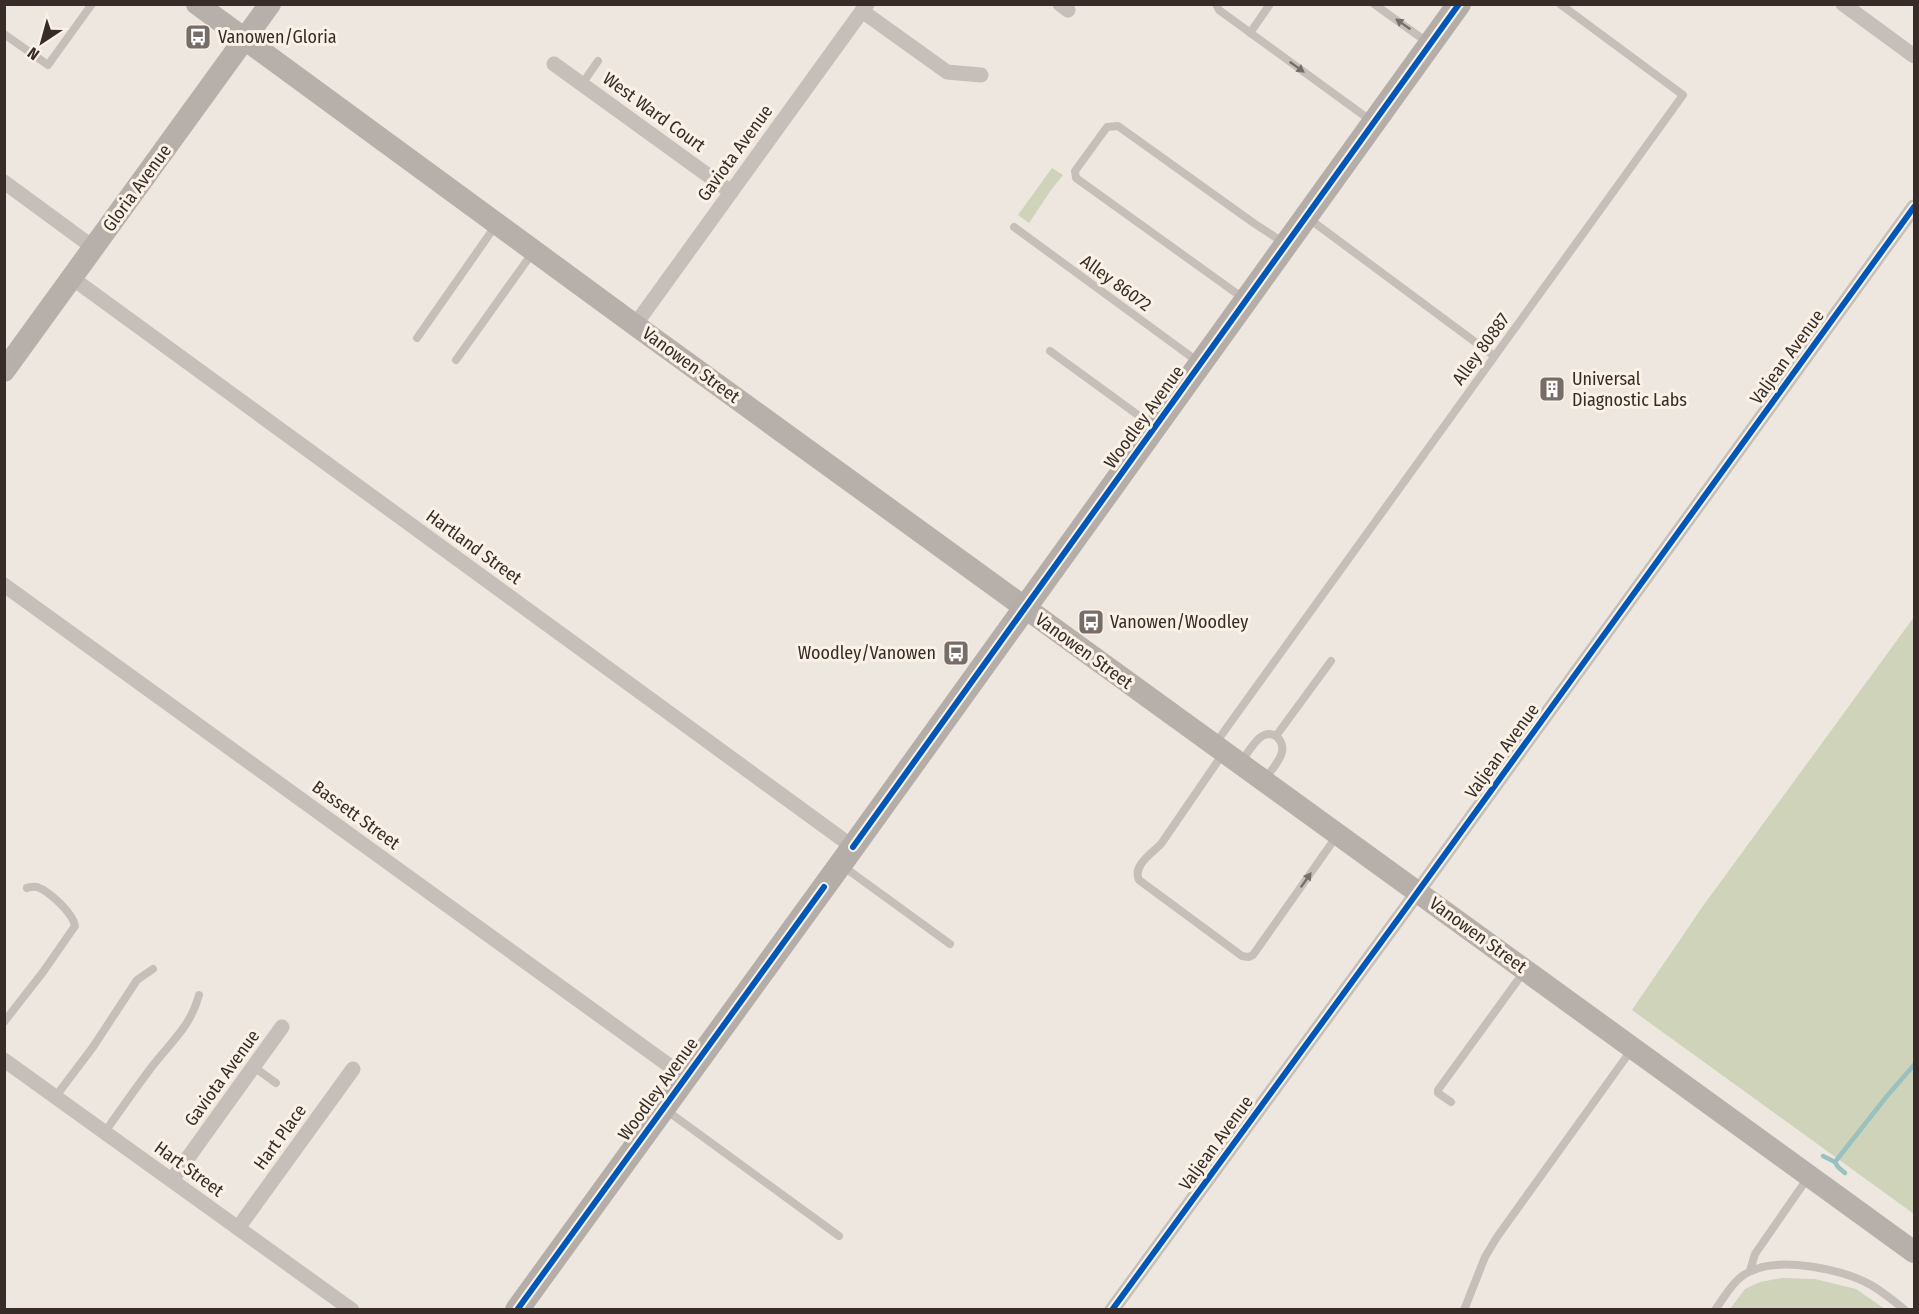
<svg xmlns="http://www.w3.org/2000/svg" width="1919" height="1314" font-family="'Fira Sans Condensed',sans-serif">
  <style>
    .green { fill: #ced3b9 }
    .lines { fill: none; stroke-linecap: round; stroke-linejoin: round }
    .stream { stroke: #9ac0c0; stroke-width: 4.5 }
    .lane { stroke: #c6bfb9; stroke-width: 8 }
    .street { stroke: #c6bfb9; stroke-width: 15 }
    .secondary { stroke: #b7afaa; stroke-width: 22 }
    .primary { stroke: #b5ada8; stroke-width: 24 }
    .cycleway-casing { stroke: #fbf2e7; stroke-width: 10 }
    .cycleway { stroke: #0057b8; stroke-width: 6 }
    .oneway { fill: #776e69 }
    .labels { text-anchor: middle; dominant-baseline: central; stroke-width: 6; stroke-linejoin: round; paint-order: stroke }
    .poi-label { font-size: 18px; fill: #372c27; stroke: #fbf2e7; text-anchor: start }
    .street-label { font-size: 18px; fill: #372c27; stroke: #fbf2e7 }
  </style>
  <rect width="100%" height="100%" fill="#ede7e0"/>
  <!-- green -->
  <g class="green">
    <polygon points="1052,168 1063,175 1051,190 1029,223 1018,215"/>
    <polygon points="1914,617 1914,1214 1632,1010 1703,906"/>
    <polygon points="1782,1278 1815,1279 1856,1289 1885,1309 1730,1309 1745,1289 1760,1282"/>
  </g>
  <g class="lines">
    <!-- stream -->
    <g class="stream">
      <polyline points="1823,1156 1835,1162 1838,1167 1845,1173"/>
      <polyline points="1835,1162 1887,1096 1914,1065"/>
    </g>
    <!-- lane -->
    <g class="lane">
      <polyline points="1216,4 1219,10 1370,120"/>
      <polyline points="1374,4 1427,42"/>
      <polyline points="1250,33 1270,4"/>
      <polyline points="4,34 48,65 92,4"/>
      <polyline points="582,84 598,61"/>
      <polyline points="1308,218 1494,356"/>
      <polyline points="1014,227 1197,361"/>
      <polyline points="1243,298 1076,178 1075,171 1107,127 1118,126 1255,224 1283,242"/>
      <polyline points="417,338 496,225"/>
      <polyline points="1050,351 1153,426"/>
      <polyline points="456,360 533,252"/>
      <polyline points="1215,744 1683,95 1560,4"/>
      <path d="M1222,755L1161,844C1152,853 1132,866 1139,880L1242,956L1249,957L1253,955L1336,837"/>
      <path d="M1241,762C1250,751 1260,727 1276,736L1331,661"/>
      <path d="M1265,779C1274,766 1292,750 1276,736"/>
      <polyline points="844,867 950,944"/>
      <path d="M4,1022L43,972L75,926C73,913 49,891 37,887C33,886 31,887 27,888"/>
      <polyline points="254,1067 276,1083"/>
      <polyline points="56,1096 93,1047 137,980 153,969"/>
      <polyline points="1451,1102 1438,1093 1438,1090 1523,973"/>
      <polyline points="666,1110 839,1236"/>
      <path d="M105,1132C121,1109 137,1086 154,1064C173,1040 191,1025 199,995"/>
      <polyline points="1750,1271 1755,1254 1807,1179"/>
      <polyline points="1464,1310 1485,1257 1497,1237 1632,1049"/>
      <path d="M1715,1310C1725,1296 1734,1279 1749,1272C1779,1256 1842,1269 1871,1285C1883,1292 1894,1301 1905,1310"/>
    </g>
    <!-- street -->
    <g class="street">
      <polyline points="1060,4 1068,10"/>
      <polyline points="1843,4 1914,56"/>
      <polyline points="862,11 947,72 981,75"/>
      <polyline points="554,64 731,192"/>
      <polyline points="4,182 94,248"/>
      <polyline points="72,278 853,847"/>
      <polyline points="635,325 867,4"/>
      <polyline points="4,585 685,1077"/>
      <polyline points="4,1060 352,1310"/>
      <polyline points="172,1180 282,1027"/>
      <polyline points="238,1228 353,1069"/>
      <polyline points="1112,1310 1401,915 1914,207"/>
    </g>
    <!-- secondary -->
    <g class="secondary">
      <polyline points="197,4 635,325 1914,1252"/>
      <polyline points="4,371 270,4"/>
    </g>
    <!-- primary -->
    <polyline class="primary" points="517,1310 853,847 1459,4"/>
    <defs>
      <g id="cycleway">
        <polyline points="853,847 1459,4"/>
        <polyline points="517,1310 824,887"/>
        <polyline points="1112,1310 1401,915 1914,207"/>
      </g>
    </defs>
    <!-- cycleway casing -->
    <use href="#cycleway" class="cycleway-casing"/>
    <!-- cycleway -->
    <use href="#cycleway" class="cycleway"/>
  </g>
  <!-- one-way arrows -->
  <defs><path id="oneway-solid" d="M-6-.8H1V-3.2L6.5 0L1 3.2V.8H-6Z" transform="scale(1.5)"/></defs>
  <g class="oneway">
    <use href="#oneway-solid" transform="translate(1403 24) rotate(-145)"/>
    <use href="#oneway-solid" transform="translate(1297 67) rotate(36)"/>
    <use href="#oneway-solid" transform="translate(1306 880) rotate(-55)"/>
  </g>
  <!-- icons -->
  <defs>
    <symbol id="bus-square" viewBox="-11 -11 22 22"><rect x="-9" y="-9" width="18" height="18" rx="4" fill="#776d68" stroke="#fbf2e7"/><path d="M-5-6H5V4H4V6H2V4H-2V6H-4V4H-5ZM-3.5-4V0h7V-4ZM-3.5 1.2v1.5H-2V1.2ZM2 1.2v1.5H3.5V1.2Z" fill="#fff"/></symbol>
    <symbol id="building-square" viewBox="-11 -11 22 22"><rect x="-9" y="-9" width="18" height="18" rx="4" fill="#776d68" stroke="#fbf2e7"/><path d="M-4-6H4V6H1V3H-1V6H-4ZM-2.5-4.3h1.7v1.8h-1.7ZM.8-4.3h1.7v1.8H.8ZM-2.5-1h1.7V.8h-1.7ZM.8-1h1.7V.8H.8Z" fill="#fff"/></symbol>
  </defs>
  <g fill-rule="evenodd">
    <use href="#bus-square" x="183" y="22" width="30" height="30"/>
    <use href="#building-square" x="1537" y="374" width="30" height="30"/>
    <use href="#bus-square" x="1076" y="607" width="30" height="30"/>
    <use href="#bus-square" x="941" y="638" width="30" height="30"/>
  </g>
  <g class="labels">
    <!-- poi labels -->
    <g class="poi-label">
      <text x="218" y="37">Vanowen/Gloria</text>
      <text x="1572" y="379">Universal<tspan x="1572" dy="21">Diagnostic Labs</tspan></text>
      <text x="1110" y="622">Vanowen/Woodley</text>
      <text x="936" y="653" text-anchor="end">Woodley/Vanowen</text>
    </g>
    <!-- street labels -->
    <g class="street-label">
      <text transform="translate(654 112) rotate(36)">West Ward Court</text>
      <text transform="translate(735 153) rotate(-54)">Gaviota Avenue</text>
      <text transform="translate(137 188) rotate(-54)">Gloria Avenue</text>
      <text transform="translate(1116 283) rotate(36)">Alley 86072</text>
      <text transform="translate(1481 349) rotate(-54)">Alley 80887</text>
      <text transform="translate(1787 357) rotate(-54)">Valjean Avenue</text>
      <text transform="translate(691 365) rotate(36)">Vanowen Street</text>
      <text transform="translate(1144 417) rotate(-54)">Woodley Avenue</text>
      <text transform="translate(474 547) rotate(36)">Hartland Street</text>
      <text transform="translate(1084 651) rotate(36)">Vanowen Street</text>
      <text transform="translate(1502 751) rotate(-54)">Valjean Avenue</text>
      <text transform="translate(356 815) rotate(36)">Bassett Street</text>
      <text transform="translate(1478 935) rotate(36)">Vanowen Street</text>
      <text transform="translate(222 1078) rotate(-54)">Gaviota Avenue</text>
      <text transform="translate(658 1089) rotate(-54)">Woodley Avenue</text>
      <text transform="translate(280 1137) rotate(-54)">Hart Place</text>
      <text transform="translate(1216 1143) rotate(-54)">Valjean Avenue</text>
      <text transform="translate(189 1169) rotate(36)">Hart Street</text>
    </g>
  </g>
  <!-- border -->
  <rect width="1919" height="1314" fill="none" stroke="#372c27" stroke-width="12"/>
  <!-- north arrow -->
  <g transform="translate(42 42) rotate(216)" stroke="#fbf2e7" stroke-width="4.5" paint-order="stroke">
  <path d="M0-4.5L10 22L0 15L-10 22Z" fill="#372c27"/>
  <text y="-9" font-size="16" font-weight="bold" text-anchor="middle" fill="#372c27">N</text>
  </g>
</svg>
